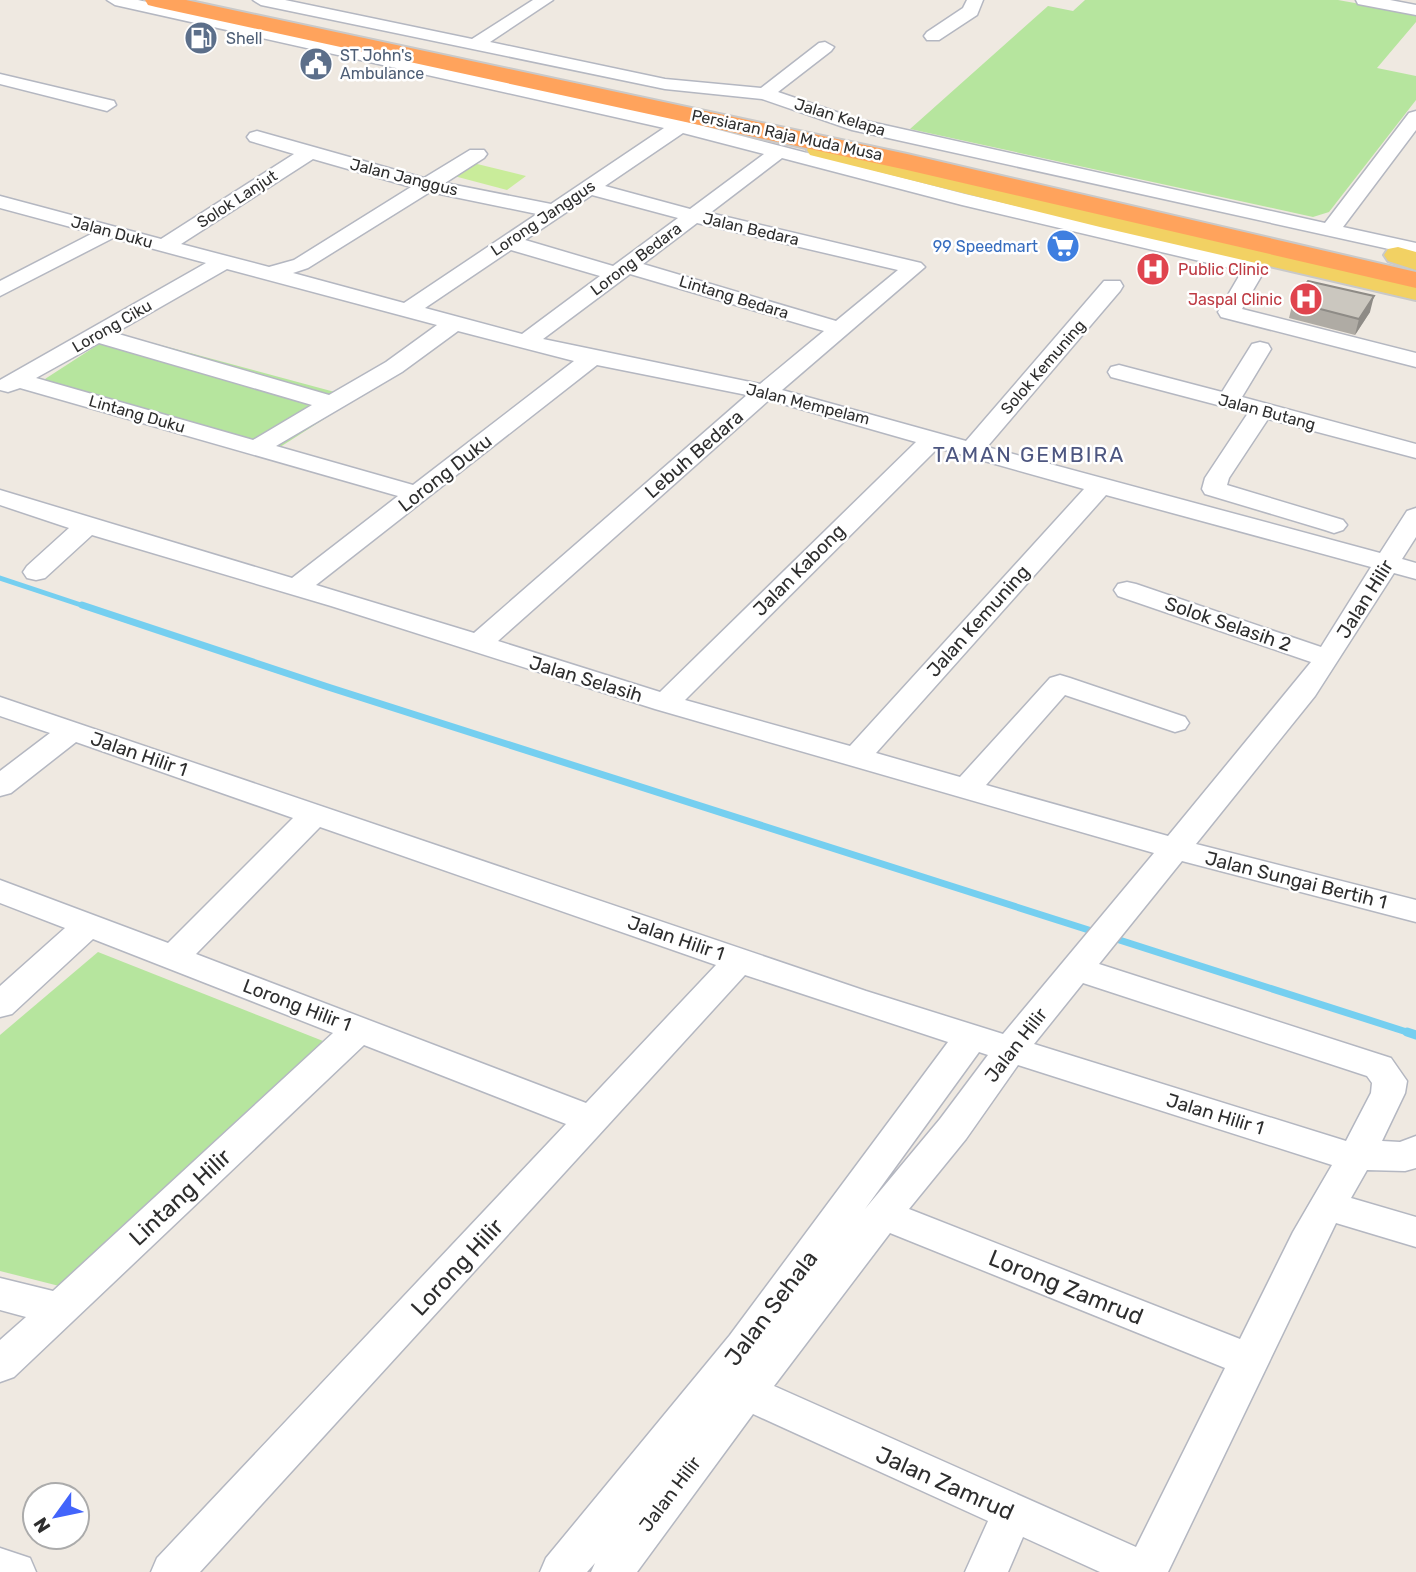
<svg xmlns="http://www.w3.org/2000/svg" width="1416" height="1572" font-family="Rubik,sans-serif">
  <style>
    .green { fill: #b6e59e }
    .pitch { fill: #c9ec9a }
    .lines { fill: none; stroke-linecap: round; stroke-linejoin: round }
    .stream-far2 { stroke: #75cff0; stroke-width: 5 }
    .stream-far1 { stroke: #75cff0; stroke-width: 7 }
    .stream { stroke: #75cff0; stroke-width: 9 }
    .minor-casing { stroke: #b4b7c1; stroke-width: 3 }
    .major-casing { stroke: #c9c9c9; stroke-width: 4 }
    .highway-casing { stroke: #c9c9c9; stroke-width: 4 }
    .minor { fill: #fff; fill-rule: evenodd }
    .major { fill: #f2d163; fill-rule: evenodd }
    .highway { fill: #ffa35c; fill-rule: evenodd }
    .wall { fill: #afaba4 }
    .shaded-wall { fill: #8e8b86 }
    .building { fill: #cbc7bf; stroke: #8e8b86; stroke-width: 2 }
    .labels { text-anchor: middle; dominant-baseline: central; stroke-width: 5; stroke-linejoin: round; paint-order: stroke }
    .far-service-label { font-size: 16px; fill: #4e5e75; stroke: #fff; text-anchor: start }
    .far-street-label { font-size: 16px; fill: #2e2e2e; stroke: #fff }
    .far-shop-label { font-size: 16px; fill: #366cbe; stroke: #fff; text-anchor: end }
    .far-health-label { font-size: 16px; fill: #be3a42; stroke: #fff; text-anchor: start }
    .street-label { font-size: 19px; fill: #2e2e2e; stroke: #fff }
    .neighbourhood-label { font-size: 21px; letter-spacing: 2px; fill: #4d5680; stroke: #fff }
    .near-street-label { font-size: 23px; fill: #2e2e2e; stroke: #fff }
  </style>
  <rect width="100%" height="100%" fill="#efe9e1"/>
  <!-- green -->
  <g class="green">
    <polygon points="1085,0 1338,0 1416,14 1416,22 1377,68 1416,76 1416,100 1329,212 1313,217 910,129 1048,6 1073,11"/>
    <polygon points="116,333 357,398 266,456 28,390"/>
    <polygon points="98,952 323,1041 75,1290 0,1271 0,1035"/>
  </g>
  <!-- pitch -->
  <polygon class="pitch" points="473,163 526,176 507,190 454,176"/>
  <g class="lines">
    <!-- stream-far2 -->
    <polyline class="stream-far2" points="0,578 87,607"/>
    <!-- stream-far1 -->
    <g class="stream-far1">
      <polyline points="82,605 328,687 1098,933"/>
      <polyline points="1110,937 1413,1034"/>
    </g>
    <!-- stream -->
    <polyline class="stream" points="1407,1032 1416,1035"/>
    <defs>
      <g id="minor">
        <path d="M107,0H138L680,120L965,194L1263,263L1266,268L1242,309L1416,353V367L1221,317L1218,312L1242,271L962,205L782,158L710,213L921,263L925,267L782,390L966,441L1104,281H1120L1123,286L1120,291L987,447L1380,553L1407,511L1416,508V537L1402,559L1416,563V579L1394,573L1315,696L1196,844L1416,900V922L1182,861L1099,964L1391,1058L1407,1081L1405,1093L1382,1141L1400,1142L1416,1136V1168L1405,1171L1367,1170L1351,1198L1416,1217V1247L1336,1223L1168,1572H1100L1023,1537L1008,1572H965L988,1521L753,1414L637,1572H591L595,1563L587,1572H540L546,1558L730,1335L948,1042L745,975L200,1572H151L157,1558L566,1124L364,1045L14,1377L0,1382V1340L26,1317L0,1310V1278L53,1291L333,1033L93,939L12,1014L0,1017V986L65,928L0,903V880L168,943L293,818L76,742L11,793L0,796V771L50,733L0,716V697L866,991L1003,1034L1154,853L655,709L331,606L92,535L45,578L36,580L27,578L23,572L27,566L69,528L0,505V490L292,578L398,496L20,388L8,392L0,390V380L206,263L113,238L0,296V281L93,233L0,208V196L161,239L294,154L250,141L247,137L250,133L257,131L424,178L470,150H484L487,154L484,158L445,183L551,204L664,128L115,5ZM683,133L764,154L690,209L605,186ZM313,159L411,187L294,260L269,267L181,244ZM430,192L537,214L404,303L293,273L308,268ZM592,195L678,218L613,266L525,240ZM697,223L898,270L836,321L643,264ZM511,250L600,276L522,334L425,308ZM227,269L437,325L386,362L329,395L115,333ZM630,274L824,331L760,384L543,339ZM458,331L574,361L413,485L276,446L402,372ZM99,343L312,405L253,440L36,378ZM597,365L747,395L474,633L316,585ZM769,400L916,442L660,692L498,641ZM938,448L1084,489L850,746L685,700ZM1106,495L1371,567L1321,647L1136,584L1127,582L1118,584L1114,590L1118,596L1311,662L1168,836L986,785L1065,695L1175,732L1185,729L1189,723L1185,717L1070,678L1060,675L1050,678L960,777L876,753ZM320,827L716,965L586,1103L196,954ZM1083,983L1367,1076L1372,1083L1371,1093L1346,1141L1034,1044ZM979,1052L988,1055L940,1119L865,1209ZM1018,1065L1332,1165L1293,1232L1240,1339L909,1209L966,1139ZM890,1233L1225,1368L1136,1547L774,1386Z"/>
        <polygon points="253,0 285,0 472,39 533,0 553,0 490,42 665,79 761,88 819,43 825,42 834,47 831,51 778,92 857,119 1325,223 1409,113 1416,111 1416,130 1343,227 1416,243 1416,255 852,130 762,99 665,89 261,5"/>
        <polygon points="967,0 983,0 977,15 939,40 927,40 924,36 927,32 963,8"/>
        <polygon points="1356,0 1390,0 1416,5 1416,15 1358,4"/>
        <polygon points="0,74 114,101 116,105 107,111 0,84"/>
        <polygon points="1260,342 1268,344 1271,349 1242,397 1416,444 1416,458 1268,419 1229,478 1227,485 1343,520 1347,525 1343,530 1334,533 1325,530 1205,494 1202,489 1205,478 1248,413 1111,377 1108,372 1111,367 1119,365 1222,392 1252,344"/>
        <polygon points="0,1548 30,1558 36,1572 0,1572"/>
      </g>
      <g id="major">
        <polygon points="819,143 1416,284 1416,300 1100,227 810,155 807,150 810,145"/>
        <polygon points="1398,247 1416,252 1416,270 1388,261 1384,255 1388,249"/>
      </g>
      <polygon id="highway" points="145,0 186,0 907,154 1416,272 1416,288 907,170 156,7 148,5"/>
    </defs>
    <!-- minor casing -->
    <use href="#minor" class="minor-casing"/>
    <!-- major casing -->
    <use href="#major" class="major-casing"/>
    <!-- highway casing -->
    <use href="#highway" class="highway-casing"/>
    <!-- minor -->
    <use href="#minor" class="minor"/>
    <!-- major -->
    <use href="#major" class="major"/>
    <!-- highway -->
    <use href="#highway" class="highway"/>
  </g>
  <!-- wall -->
  <polygon class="wall" points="1293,302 1370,312 1355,335 1289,318"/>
  <!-- shaded-wall -->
  <polygon class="shaded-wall" points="1374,296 1370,312 1355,335 1359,319"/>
  <!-- building -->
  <polygon class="building" points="1308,281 1374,296 1359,319 1293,302"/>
  <!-- icons -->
  <defs>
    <symbol id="fuel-disc" viewBox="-11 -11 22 22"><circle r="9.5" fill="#5c6f8a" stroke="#fff"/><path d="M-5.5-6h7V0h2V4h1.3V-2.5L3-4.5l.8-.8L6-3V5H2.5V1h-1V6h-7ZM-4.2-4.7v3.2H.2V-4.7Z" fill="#fff"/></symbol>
    <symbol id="civic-disc" viewBox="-11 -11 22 22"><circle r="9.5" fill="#5c6f8a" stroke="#fff"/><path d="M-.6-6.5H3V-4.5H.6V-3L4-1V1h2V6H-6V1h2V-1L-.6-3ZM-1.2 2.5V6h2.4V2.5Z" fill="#fff"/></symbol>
    <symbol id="supermarket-disc" viewBox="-11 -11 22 22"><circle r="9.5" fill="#3f7fe0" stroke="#fff"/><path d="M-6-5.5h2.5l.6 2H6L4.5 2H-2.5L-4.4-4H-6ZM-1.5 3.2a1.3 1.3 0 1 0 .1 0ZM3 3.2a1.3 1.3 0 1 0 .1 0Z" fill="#fff"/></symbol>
    <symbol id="hospital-disc" viewBox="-11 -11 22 22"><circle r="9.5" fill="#e0444e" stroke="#fff"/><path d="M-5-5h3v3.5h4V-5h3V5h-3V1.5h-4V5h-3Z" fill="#fff"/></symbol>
  </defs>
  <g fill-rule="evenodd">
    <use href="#fuel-disc" x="182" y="19" width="38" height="38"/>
    <use href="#civic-disc" x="297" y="45" width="38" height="38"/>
    <use href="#supermarket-disc" x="1044" y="227" width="38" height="38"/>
    <use href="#hospital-disc" x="1134" y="250" width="38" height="38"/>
    <use href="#hospital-disc" x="1287" y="280" width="38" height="38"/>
  </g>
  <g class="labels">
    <!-- far-service labels -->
    <g class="far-service-label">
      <text x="226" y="38">Shell</text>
      <text x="340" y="55">ST John's<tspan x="340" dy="18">Ambulance</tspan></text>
    </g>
    <!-- far-street labels -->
    <g class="far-street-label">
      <text transform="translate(840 117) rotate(17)">Jalan Kelapa</text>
      <text transform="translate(787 135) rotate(12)">Persiaran Raja Muda Musa</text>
      <text transform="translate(404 177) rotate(14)">Jalan Janggus</text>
      <text transform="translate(237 199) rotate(-33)">Solok Lanjut</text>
      <text transform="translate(543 218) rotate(-34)">Lorong Janggus</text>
      <text transform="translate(751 229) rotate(13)">Jalan Bedara</text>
      <text transform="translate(112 232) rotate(15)">Jalan Duku</text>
      <text transform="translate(636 259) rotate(-37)">Lorong Bedara</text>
      <text transform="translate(734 297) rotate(17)">Lintang Bedara</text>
      <text transform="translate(112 326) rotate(-30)">Lorong Ciku</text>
      <text transform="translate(1043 367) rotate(-49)">Solok Kemuning</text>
      <text transform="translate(808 404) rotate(14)">Jalan Mempelam</text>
      <text transform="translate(1267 412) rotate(15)">Jalan Butang</text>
      <text transform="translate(137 414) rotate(16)">Lintang Duku</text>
    </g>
    <!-- far-shop labels -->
    <g class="far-shop-label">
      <text x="1038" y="246">99 Speedmart</text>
    </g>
    <!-- far-health labels -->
    <g class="far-health-label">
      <text x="1178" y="269">Public Clinic</text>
      <text x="1282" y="299" text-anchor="end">Jaspal Clinic</text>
    </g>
    <!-- street labels -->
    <g class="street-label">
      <text transform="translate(694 454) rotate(-41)">Lebuh Bedara</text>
      <text transform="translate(445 473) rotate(-38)">Lorong Duku</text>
      <text transform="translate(799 570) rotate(-45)">Jalan Kabong</text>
      <text transform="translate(1365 599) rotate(-58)">Jalan Hilir</text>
      <text transform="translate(978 621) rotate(-48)">Jalan Kemuning</text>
      <text transform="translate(1228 624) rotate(19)">Solok Selasih 2</text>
      <text transform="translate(586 679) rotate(17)">Jalan Selasih</text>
      <text transform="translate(139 754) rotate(19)">Jalan Hilir 1</text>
      <text transform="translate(1296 880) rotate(14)">Jalan Sungai Bertih 1</text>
      <text transform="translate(676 938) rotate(19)">Jalan Hilir 1</text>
      <text transform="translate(297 1005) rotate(21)">Lorong Hilir 1</text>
      <text transform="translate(1016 1045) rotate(-52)">Jalan Hilir</text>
      <text transform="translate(1215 1114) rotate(17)">Jalan Hilir 1</text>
      <text transform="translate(670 1494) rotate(-53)">Jalan Hilir</text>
    </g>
    <!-- neighbourhood labels -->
    <g class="neighbourhood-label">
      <text x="1029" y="454">TAMAN GEMBIRA</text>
    </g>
    <!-- near-street labels -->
    <g class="near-street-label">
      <text transform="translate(180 1197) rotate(-43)">Lintang Hilir</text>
      <text transform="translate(457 1267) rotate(-47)">Lorong Hilir</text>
      <text transform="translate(1066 1287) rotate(22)">Lorong Zamrud</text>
      <text transform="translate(771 1308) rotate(-53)">Jalan Sehala</text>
      <text transform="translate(945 1483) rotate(24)">Jalan Zamrud</text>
    </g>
  </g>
  <!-- north arrow -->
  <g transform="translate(56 1516) rotate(237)"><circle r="33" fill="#ffffff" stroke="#ababab" stroke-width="2"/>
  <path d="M0-5L12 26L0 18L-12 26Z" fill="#4264fb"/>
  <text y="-10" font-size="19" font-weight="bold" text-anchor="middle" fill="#2e2e2e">N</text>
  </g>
</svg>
